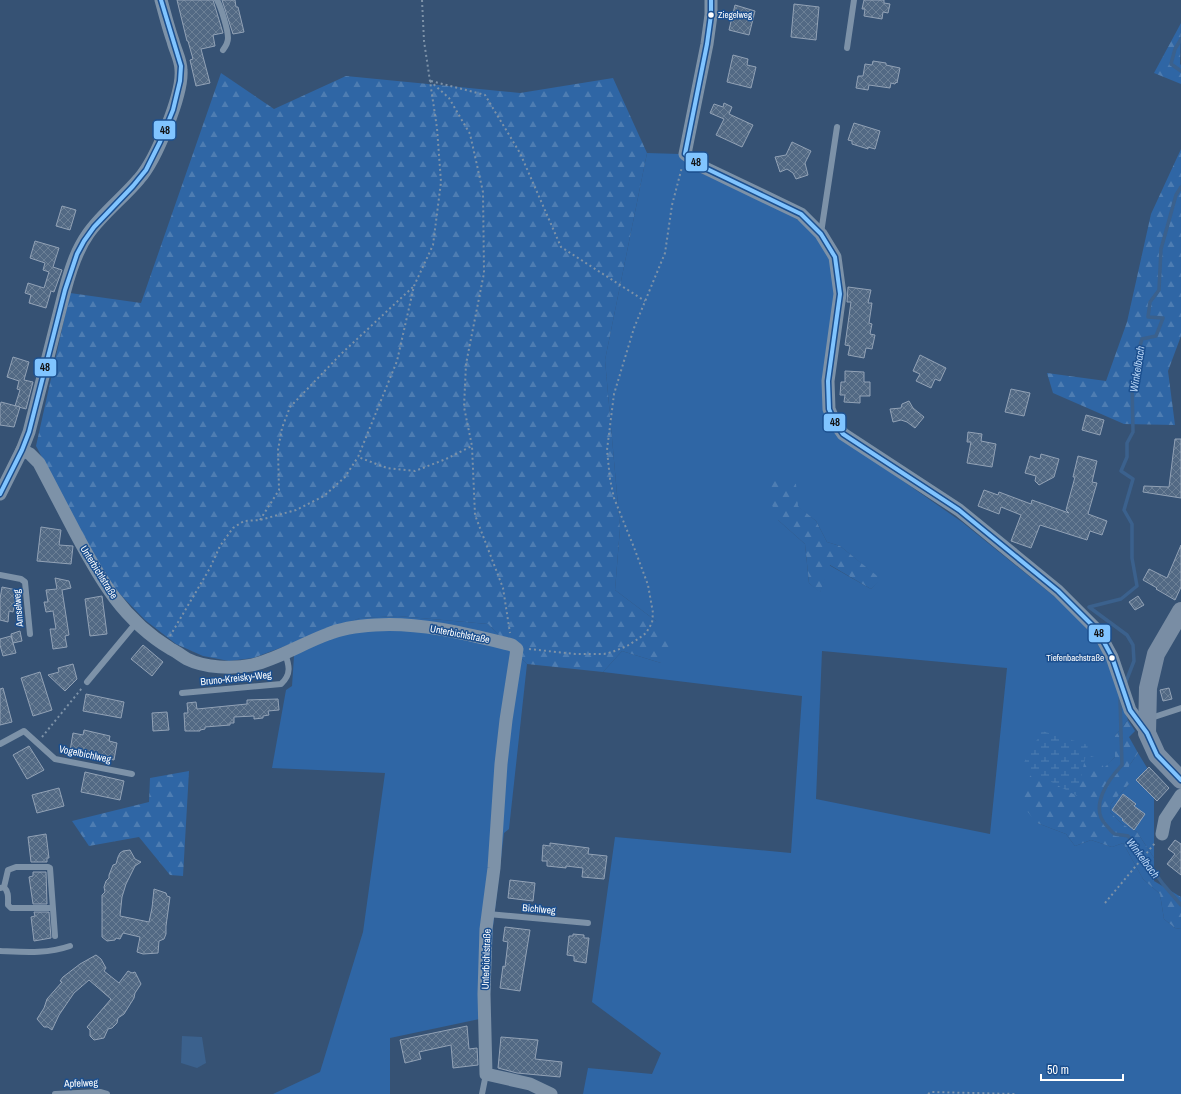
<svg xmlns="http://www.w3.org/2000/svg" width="1181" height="1094" font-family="'Archivo Narrow',sans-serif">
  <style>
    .grass { fill: #2f66a5; fill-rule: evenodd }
    .forest { fill: url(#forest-firs) }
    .wetland { fill: url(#wetland-marsh) }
    .water { fill: #3b618d }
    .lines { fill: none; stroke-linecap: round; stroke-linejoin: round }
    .stream { stroke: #3b618d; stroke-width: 3.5 }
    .building { fill: url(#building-cross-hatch); stroke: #92a2b6 }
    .path { stroke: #7d92a8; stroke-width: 2; stroke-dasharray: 2 3; stroke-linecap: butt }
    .lane { stroke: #7d92a8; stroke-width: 6 }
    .street { stroke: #7d92a8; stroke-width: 13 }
    .secondary { stroke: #798da4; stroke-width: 18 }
    .bus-1-casing { stroke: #1b4f8f; stroke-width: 7 }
    .bus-1 { stroke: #80c4ff; stroke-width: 4 }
    .bus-dot { fill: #fff; stroke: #1b4f8f; stroke-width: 1.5 }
    .labels { text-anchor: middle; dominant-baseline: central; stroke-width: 3; stroke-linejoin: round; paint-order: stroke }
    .bus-label { font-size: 9px; fill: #fff; stroke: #1b4f8f; text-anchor: start }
    .street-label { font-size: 10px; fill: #fff; stroke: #1b4f8f }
    .water-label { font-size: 11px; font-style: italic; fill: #b5d3f5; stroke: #1b4f8f }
    .line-badge { stroke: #1b4f8f; stroke-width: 1.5 }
    .pale-badge-label { font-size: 11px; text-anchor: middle; font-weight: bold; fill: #111 }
  </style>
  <defs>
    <pattern id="forest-firs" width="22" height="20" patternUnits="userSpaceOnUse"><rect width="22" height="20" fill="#2f66a5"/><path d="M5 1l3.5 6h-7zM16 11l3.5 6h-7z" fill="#4e7db2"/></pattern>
    <pattern id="wetland-marsh" width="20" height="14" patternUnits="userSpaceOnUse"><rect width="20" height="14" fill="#2f66a5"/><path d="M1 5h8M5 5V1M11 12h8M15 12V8" fill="none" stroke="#4e7db2"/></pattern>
    <pattern id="building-cross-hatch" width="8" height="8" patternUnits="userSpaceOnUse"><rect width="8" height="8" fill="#526984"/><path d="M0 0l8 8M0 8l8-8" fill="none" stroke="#6c8096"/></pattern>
  </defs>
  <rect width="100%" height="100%" fill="#365274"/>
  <!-- grass -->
  <g class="grass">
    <path d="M647,153L680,154L690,168L778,208L800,221L817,236L827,254L833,269L835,292L823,382L851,445L962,522L1071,610L1092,635L1111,666L1128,720L1115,736V757L1104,769L1037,823L1066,834L1075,846L1091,840L1112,847L1123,843L1143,879L1160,894L1164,919L1175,928L1181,929V1094H583L588,1068L652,1074L661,1053L592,1002L615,837L791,853L802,696L603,672L622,651L661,663L656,621L615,590L620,528L605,360ZM797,506L816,521L827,542L840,546L880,579L871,589L829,565L820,592L809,583L805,544L778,520ZM822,651L1007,668L990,834L816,799Z"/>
    <polygon points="398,616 488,624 527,664 509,829 504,833 493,927 489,1017 390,1038 390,1094 273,1094 320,1072 363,932 385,773 272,768 286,690 292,686 294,656 291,643 360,618"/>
    <polygon points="1138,753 1154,779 1154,858 1137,832 1122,824 1110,812 1111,804 1129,784 1129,766"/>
  </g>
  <!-- forest -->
  <g class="forest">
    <polygon points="1181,23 1180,64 1181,65 1181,84 1154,73"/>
    <polygon points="221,73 274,109 346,76 520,93 613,78 647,153 605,360 620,528 615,590 656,621 672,642 661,663 622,651 603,672 527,664 488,624 398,616 360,618 253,658 229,661 203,656 176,644 145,620 118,592 100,567 36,446 70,293 141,303"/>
    <polygon points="1181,149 1181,336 1168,371 1175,425 1124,424 1053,393 1047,373 1106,381 1127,322 1151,214"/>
    <polygon points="775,477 796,484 798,506 816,521 827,542 840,546 881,579 871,589 830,565 820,593 809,583 805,544 778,520 764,485"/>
    <polygon points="1128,720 1135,731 1129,737 1138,753 1129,766 1129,784 1111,804 1110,812 1122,824 1137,832 1154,858 1154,881 1181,897 1181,929 1175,928 1164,919 1160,894 1143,879 1123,843 1112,847 1091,840 1075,846 1066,834 1037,823 1022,805 1023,785 1037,768 1082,754 1098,758 1104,768 1115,757 1115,736"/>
    <polygon points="189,771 183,876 170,875 139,837 89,846 72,821 149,802 150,778"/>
  </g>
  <!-- wetland -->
  <polygon class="wetland" points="1042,731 1088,745 1077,796 1022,766"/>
  <!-- water -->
  <polygon class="water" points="182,1036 202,1037 206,1063 197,1068 181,1063"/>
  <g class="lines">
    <!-- stream -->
    <g class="stream">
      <polyline points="1181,39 1175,49 1171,64 1181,71"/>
      <polyline points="1125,684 1134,661 1133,645 1127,635 1089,607 1121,599 1137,586 1132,558 1132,524 1124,510 1133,479 1121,471 1127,457 1127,443 1133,432 1132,383 1140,367 1138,353 1142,339 1156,336 1163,318 1148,317 1150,302 1159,290 1161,249 1176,195 1181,187"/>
      <path d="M1121,696L1120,699L1122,765C1108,780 1089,807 1106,825C1109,828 1112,833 1115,834C1119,835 1124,835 1128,836L1163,884L1181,905"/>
    </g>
  </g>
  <!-- building -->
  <g class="building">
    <polygon points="177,0 213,0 223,33 213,35 215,46 201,49 210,83 196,86 190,60 193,59 188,41 187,41"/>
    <polygon points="222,0 235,0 236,7 238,7 244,32 233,34"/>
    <polygon points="864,0 884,0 884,3 890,4 888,13 883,12 882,19 864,16 865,9 862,9"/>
    <polygon points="794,4 819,7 816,40 791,37"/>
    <polygon points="735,5 755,11 749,35 729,30"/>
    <polygon points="733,55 748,59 747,65 756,67 751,88 727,82"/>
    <polygon points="873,61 886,63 886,65 900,68 897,83 896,82 895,84 891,83 890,88 869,85 868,90 856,88 858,76 863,76 865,64 872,65"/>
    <polygon points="724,103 732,107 729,114 753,125 742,147 716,135 724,119 710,113 714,104 723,107"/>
    <polygon points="854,123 880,131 875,149 868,147 868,149 852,144 852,141 848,140"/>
    <polygon points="792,142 811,151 805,163 808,175 796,179 793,173 787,169 780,172 775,157 786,155"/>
    <polygon points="62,206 76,210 70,230 56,226"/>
    <polygon points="35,241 59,248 53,267 62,270 54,292 51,291 46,308 29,303 31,295 25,293 28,283 44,288 49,272 43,270 45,263 30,258"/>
    <polygon points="848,287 871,290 868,303 872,303 869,323 872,324 870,334 875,335 872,349 866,348 864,358 848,355 850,346 845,345 851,302 847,302"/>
    <polygon points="920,355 946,368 940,381 935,379 931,388 916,381 920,374 913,371"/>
    <polygon points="13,357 29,362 24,380 33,382 26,409 15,406 20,390 17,389 19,381 7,377"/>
    <polygon points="845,371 864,372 864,382 870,382 870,396 860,396 860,403 844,402 845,395 840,395 841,382 845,382"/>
    <polygon points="1011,389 1030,393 1024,416 1005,412"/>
    <polygon points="909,401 913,408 924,417 915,428 907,422 901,420 893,422 890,409 901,408 902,404"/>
    <polygon points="1,402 20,407 14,427 0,425 0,407"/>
    <polygon points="1086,415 1104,420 1100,435 1082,430"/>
    <polygon points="968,432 982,434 981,441 996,444 992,467 967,463 971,442 967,442"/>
    <polygon points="1175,439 1181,439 1181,498 1143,492 1144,486 1169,487"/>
    <polygon points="1041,454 1059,459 1054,477 1039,485 1035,481 1036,476 1025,473 1030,456 1040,459"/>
    <polygon points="1078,456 1097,461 1092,482 1097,483 1088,514 1107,521 1102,535 1090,531 1087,540 1040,525 1031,548 1011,541 1021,515 1001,507 999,514 978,506 984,490 998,495 999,492 1031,504 1032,500 1069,513 1066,510 1075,477 1073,477"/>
    <polygon points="41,527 61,530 59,545 73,546 71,564 37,561"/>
    <polygon points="1181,545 1181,587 1175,600 1156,589 1157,588 1143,580 1149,569 1167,578"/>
    <polygon points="55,578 69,581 71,588 62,590 69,635 65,636 67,647 53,649 50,629 56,629 53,611 46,612 44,602 48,602 46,590 57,589"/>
    <polygon points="2,587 17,590 13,612 9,611 8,622 0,620 0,599"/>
    <polygon points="102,596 107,634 90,636 85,599"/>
    <polygon points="1138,596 1144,605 1135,610 1129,602"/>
    <polygon points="20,631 22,641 13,643 11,634"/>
    <polygon points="11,636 16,653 3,656 0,645 0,639"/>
    <polygon points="143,645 163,662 152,676 131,659"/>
    <polygon points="73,664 77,679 65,691 48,675 59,672 58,668"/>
    <polygon points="40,672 52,710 33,716 21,678"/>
    <polygon points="3,688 12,722 0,725 0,689"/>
    <polygon points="1169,688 1172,699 1163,701 1160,690"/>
    <polygon points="86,694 124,702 121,718 83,711"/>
    <polygon points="278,699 279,710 268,711 269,715 263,716 263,718 254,719 254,716 234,717 234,723 230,723 230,725 205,727 205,729 200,730 200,731 185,731 184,713 188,713 187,703 196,702 197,709 247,704 247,700"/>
    <polygon points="167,712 169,730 153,731 152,713"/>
    <polygon points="84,730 110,736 109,741 117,743 114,760 70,751 73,733 83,735"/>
    <polygon points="29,746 44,770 27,779 13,755"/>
    <polygon points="1149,767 1169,788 1157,801 1136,780"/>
    <polygon points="85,772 124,781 120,800 81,792"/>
    <polygon points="59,788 64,806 37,813 32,795"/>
    <polygon points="1123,794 1136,804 1134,806 1145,814 1134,830 1122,820 1123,819 1112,810"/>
    <polygon points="46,834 49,858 47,858 47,862 31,862 28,837"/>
    <polygon points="1175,840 1181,844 1181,875 1167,864 1175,854 1168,849"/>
    <polygon points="550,843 589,848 588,854 607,856 604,879 582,877 583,868 566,866 566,868 547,866 547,861 542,861 543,845 550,846"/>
    <polygon points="130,850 135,859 141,862 135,866 126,884 122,897 120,916 149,922 152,908 154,889 166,893 167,896 170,897 166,926 166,934 164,939 159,941 158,953 143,954 137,952 140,937 123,933 120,939 116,938 115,940 107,941 102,937 102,895 105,892 104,887 106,881 109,878 109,875 113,865 116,864 118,857 120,853 123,851"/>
    <polygon points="33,872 46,872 47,904 33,904 29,877 33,876"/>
    <polygon points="510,880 535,883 533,901 508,898"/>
    <polygon points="34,912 49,912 51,938 34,941 31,917 35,916"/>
    <polygon points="505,927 530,930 520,991 500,988 503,966 505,967 508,942 503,941"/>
    <polygon points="573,934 584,935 584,938 589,938 586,963 574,961 574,956 567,955 569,936 573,936"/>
    <polygon points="96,955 101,959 106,968 104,971 119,983 128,971 132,973 135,972 141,984 135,993 134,998 124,1014 118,1018 117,1023 112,1028 108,1029 104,1038 94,1040 90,1036 90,1030 87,1027 111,999 89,980 74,993 59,1015 52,1030 48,1027 44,1027 37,1019 44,1008 47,999 62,982 60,981 63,977 80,964"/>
    <polygon points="467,1026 469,1049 477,1048 478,1065 453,1068 451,1045 419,1052 421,1059 405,1063 400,1040"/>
    <polygon points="501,1037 538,1040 535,1059 562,1062 560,1077 517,1073 498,1068"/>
  </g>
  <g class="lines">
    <!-- path -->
    <g class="path">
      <polyline points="422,0 424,41 437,128 441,182 433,245 414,286 397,361 358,457 387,468 415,471 446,459 472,446"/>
      <polyline points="430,81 449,98 470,134 483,192 484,273 466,364 464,407 472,446 475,515 503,588 510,633"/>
      <polyline points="431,81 485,95 520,153 561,247 645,301"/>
      <polyline points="260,520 279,490 278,450 282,428 290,407 341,354 414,286"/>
      <polyline points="170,636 210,568 220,546 233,528 244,521 260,520 296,510 324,496 345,477 358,457"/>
      <polyline points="529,649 575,654 604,654 612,652 627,646 638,639 646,633 652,623 653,613 648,585 635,550 614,498 610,479 607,450 614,394 634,328 665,253 672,205 682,167"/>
      <polyline points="42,737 82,688"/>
      <polyline points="1105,903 1155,843"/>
      <polyline points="928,1094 931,1092 1015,1094"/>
    </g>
    <!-- lane -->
    <g class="lane">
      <path d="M217,0C221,7 228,30 228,38C228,42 226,46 223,50"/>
      <polyline points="847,48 854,0"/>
      <polyline points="821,233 837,127"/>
      <polyline points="0,575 21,579 25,582 30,634"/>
      <polyline points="87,682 136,623"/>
      <path d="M182,693L281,684C292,674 289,665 285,653"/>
      <polyline points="1148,719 1181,708"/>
      <polyline points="0,744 24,731 55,759 132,774"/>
      <path d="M4,887C9,892 8,898 8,905L11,908H52"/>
      <polyline points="0,888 4,887 8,870 16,867 48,867 50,868 55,936"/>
      <polyline points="488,914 588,923"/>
      <path d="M0,951C24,952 47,954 70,946"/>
      <polyline points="55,1094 100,1092 107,1094"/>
      <polyline points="482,1094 486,1074"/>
    </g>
    <!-- street -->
    <g class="street">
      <polyline points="711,0 711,15 707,44 685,154 703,167 801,214 821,234 835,257 840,294 828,381 829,409 834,421 843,434 959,510 1058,591 1098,631 1112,657 1130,710 1147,733"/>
      <path d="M22,450L30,454L39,463C51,486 63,509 75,532C101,581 123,620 171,649C177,652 182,656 187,659C205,668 233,669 252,665C278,659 303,643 328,634C342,628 359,626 375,625C421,622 467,634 512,645L517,649L506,720L501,764L494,868L486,929L484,994L486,1074L530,1084L551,1094"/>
      <path d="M0,494L22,450L29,432L65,290C70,271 76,251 88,234C102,214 123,198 139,179C156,160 183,94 181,70C181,60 175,50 173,41C168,27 165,14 161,0"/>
      <polyline points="1162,834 1165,819 1181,795"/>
    </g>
    <!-- secondary -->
    <polyline class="secondary" points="1181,611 1156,654 1148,688 1147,733 1157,755 1181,780"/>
    <defs>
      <g id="bus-1">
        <polyline points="711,0 711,15 707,44 685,154 703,167 801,214 821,234 835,257 840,294 828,381 829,409 834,421 843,434 959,510 1058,591 1098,631 1112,657 1130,710 1147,733 1157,755 1181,780"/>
        <polyline points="0,494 22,450 29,432 65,290 77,254 84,241 94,227 133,186 146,170 160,142 173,110 180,81 181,66 161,0"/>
      </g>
    </defs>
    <!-- bus-1 casing -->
    <use href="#bus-1" class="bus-1-casing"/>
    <!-- bus-1 -->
    <use href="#bus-1" class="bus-1"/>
  </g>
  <!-- markers -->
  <g class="bus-dot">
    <circle cx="711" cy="15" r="3.5"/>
    <circle cx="1112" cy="658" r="3.5"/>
  </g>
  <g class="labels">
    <!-- bus labels -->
    <g class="bus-label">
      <text x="718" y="15">Ziegelweg</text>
      <text x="1104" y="658" text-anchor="end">Tiefenbachstraße</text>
    </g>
    <!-- street labels -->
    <g class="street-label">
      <text transform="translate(99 572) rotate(58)">Unterbichlstraße</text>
      <text transform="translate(18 608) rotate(-95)">Amselweg</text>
      <text transform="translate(460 634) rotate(11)">Unterbichlstraße</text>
      <text transform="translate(236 678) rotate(-6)">Bruno-Kreisky-Weg</text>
      <text transform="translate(85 754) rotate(12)">Vogelbichlweg</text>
      <text transform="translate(539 909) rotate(5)">Bichlweg</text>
      <text transform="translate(486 959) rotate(-88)">Unterbichlstraße</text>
      <text transform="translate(81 1083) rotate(-2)">Apfelweg</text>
    </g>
    <!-- water labels -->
    <g class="water-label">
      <text transform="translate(1137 369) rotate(-81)">Winkelbach</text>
      <text transform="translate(1143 858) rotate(53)">Winkelbach</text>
    </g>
  </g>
  <g class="line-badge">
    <rect x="153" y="120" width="23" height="20" rx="4" fill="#80c4ff"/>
    <rect x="685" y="152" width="23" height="20" rx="4" fill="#80c4ff"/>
    <rect x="34" y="358" width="23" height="19" rx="4" fill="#80c4ff"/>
    <rect x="823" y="413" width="23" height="19" rx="4" fill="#80c4ff"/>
    <rect x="1088" y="624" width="23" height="19" rx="4" fill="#80c4ff"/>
  </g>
  <g class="pale-badge-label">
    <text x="165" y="134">48</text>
    <text x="696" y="166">48</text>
    <text x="45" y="371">48</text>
    <text x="835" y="426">48</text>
    <text x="1099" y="637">48</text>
  </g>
  <!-- scale -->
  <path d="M1041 1074v6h82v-6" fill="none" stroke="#ffffff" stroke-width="2"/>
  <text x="1047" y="1074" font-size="12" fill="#ffffff" stroke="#1b4f8f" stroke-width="3" paint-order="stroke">50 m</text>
</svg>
